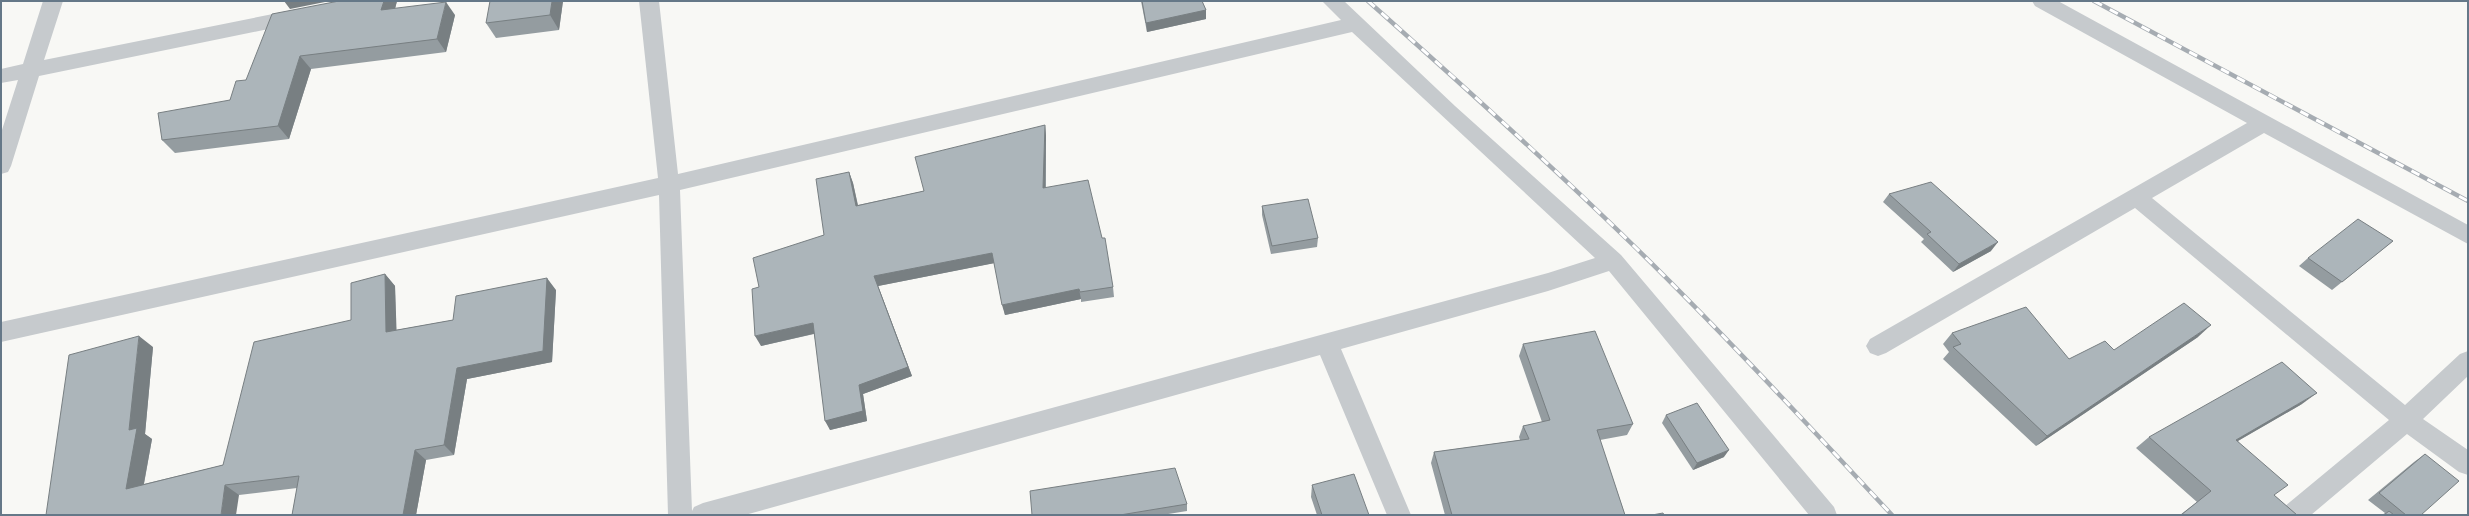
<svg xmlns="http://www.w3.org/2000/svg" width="2469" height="516" font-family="Quicksand,sans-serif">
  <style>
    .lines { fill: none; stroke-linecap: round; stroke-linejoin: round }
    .minor { fill: #c6cacd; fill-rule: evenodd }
    .rail-casing { stroke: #a6acb2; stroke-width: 4.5 }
    .rail { stroke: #fff; stroke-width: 3; stroke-dasharray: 9; stroke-linecap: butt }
    .wall { fill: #949ca0 }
    .shaded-wall { fill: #787f82 }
    .building { fill: #acb5ba; stroke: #787f82 }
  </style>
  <rect width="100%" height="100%" fill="#f8f8f5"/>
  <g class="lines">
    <!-- minor -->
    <g class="minor">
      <polygon points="43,1 63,1 44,60 298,9 305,11 308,16 305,21 298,23 39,76 11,166 8,172 1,174 1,133 18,80 1,83 1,69 23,64"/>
      <path d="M639,1H659L678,174L1341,20L1322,1H1344L1455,106L1621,255L1834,507L1837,515H1809L1609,271L1548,291L1341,349L1411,515H1387L1320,355L745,515H668L659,195L1,342V322L658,178ZM1352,32L1595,258L1548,273L703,503L694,507L692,511L680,190Z"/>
      <polygon points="2032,1 2058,1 2468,225 2468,244 2264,133 2152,198 2405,405 2460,354 2468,351 2468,376 2423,419 2468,450 2468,475 2459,472 2407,434 2311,515 2281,515 2284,507 2389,420 2135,208 1886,353 1878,356 1870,353 1866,346 1870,339 2247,123 2035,6"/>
    </g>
    <defs>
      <g id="rail">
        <path d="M1368,1C1458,81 1548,162 1634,246C1723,333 1807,424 1892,515"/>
        <polyline points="2094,1 2468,201"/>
      </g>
    </defs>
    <!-- rail casing -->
    <use href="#rail" class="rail-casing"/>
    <!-- rail -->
    <use href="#rail" class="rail"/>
  </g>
  <!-- wall -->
  <g class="wall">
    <polygon points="339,1 397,1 395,9 455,15 446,52 311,69 289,139 175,153 162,140 230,100 246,80"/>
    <polygon points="563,1 559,30 496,38 486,23"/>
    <polygon points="1141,1 1202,1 1206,10 1206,19 1147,32"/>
    <polygon points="1045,125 1046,136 1046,187 1113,287 1114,297 1081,302 1081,299 1005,315 994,263 878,286 912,376 863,394 867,421 830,430 814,334 761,346 759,287 824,235 849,172 853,183 858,205 924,191"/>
    <polygon points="1889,194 1991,251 1953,272 1921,242 1924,239 1883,202"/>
    <polygon points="1262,206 1318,238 1317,247 1271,254 1262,215"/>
    <polygon points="2393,241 2332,290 2299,266 2308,258"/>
    <polygon points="385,274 395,286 396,330 453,320 556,290 552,362 467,379 454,455 426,460 416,515 292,515 297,488 239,495 46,515 153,347 145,434 152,439 144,484 223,465 351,320"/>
    <polygon points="1952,333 2069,359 2114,350 2198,337 2036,446 1943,359 1949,352 1943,344"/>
    <polygon points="1523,344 1633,424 1627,435 1600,440 1625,515 1445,515 1431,463 1434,452 1520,440 1519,437 1523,426 1542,422 1519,356"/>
    <polygon points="2302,404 2238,441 2274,495 2297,515 2180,515 2197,502 2136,448 2149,437"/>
    <polygon points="1666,415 1724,457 1693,470 1662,423"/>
    <polygon points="2425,454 2421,515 2382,515 2385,513 2368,500 2414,462"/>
    <polygon points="1312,485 1369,515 1317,515 1311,497"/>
    <polygon points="1187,504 1187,511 1162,515 1032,515"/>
  </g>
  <!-- shaded-wall -->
  <g class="shaded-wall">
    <polygon points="284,1 330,1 290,9"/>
    <polygon points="384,1 397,1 391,24 381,10"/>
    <polygon points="552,1 563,1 559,30 550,15"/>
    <polygon points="446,2 455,15 446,52 437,39"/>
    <polygon points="1206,10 1206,19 1147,32 1146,23"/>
    <polygon points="300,56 311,69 289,139 278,126"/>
    <polygon points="1045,125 1046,136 1045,198 1043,188"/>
    <polygon points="849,172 853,183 860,216 856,206"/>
    <polygon points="1998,242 1991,251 1953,272 1959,264"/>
    <polygon points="992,253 995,263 878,286 912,376 863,394 867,421 830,430 825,421 859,385 874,276"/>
    <polygon points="385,274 395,286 397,343 386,332"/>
    <polygon points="547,278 556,290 552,362 467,379 454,455 444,445 457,368"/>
    <polygon points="1079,289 1081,299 1005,315 1002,305"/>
    <polygon points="813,323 817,333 761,346 755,336"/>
    <polygon points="2211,325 2198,337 2036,446 2047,436"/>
    <polygon points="139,336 153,347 145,434 152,439 141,499 126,489 129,430"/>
    <polygon points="2317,393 2302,404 2222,450 2236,440"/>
    <polygon points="415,450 426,460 416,515 403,515"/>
    <polygon points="1729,450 1724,457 1693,470 1697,463"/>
    <polygon points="225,485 239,495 236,515 221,515"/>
  </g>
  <!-- building -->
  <g class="building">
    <polygon points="339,1 384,1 381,10 446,2 437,39 300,56 278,126 162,140 158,113 230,100 236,81 246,80 272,14"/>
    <polygon points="490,1 552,1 550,15 486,23"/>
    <polygon points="1142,1 1202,1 1206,10 1146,23"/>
    <polygon points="1045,125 1043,188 1088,180 1102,238 1105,238 1113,287 1080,292 1079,289 1002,305 992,253 874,276 908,367 859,385 863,411 825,421 813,323 755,336 752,289 759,287 753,258 824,235 816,179 849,172 856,206 924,191 915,157"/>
    <polygon points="1931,182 1998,242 1959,264 1927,234 1931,232 1889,194"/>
    <polygon points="1308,199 1318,238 1272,246 1262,206"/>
    <polygon points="2358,219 2393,241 2342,282 2308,258"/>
    <polygon points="385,274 386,332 453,320 456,296 547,278 543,351 457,368 444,445 415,450 403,515 292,515 299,476 225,485 221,515 46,515 69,355 139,336 129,430 137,428 126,489 223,465 254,342 351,320 351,283"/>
    <polygon points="2184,303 2211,325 2047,436 1953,347 1961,344 1952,333 2026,307 2069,359 2105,341 2114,350"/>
    <polygon points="1595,331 1633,424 1597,430 1625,515 1452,515 1434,452 1529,439 1523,426 1550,420 1523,344"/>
    <polygon points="2282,362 2317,393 2236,440 2288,485 2274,495 2297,515 2181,515 2211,491 2149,437"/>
    <polygon points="1697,403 1729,450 1697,463 1666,415"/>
    <polygon points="2425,454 2459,481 2421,515 2406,515 2379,493"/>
    <polygon points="1175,468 1187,504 1120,515 1032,515 1030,491"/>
    <polygon points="1354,474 1369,515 1322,515 1312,485"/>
    <polygon points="2389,511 2394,515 2384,515"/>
    <polygon points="1663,513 1664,515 1652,515"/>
  </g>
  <!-- border -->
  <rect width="2469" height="516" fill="none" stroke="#657888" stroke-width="4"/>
</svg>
